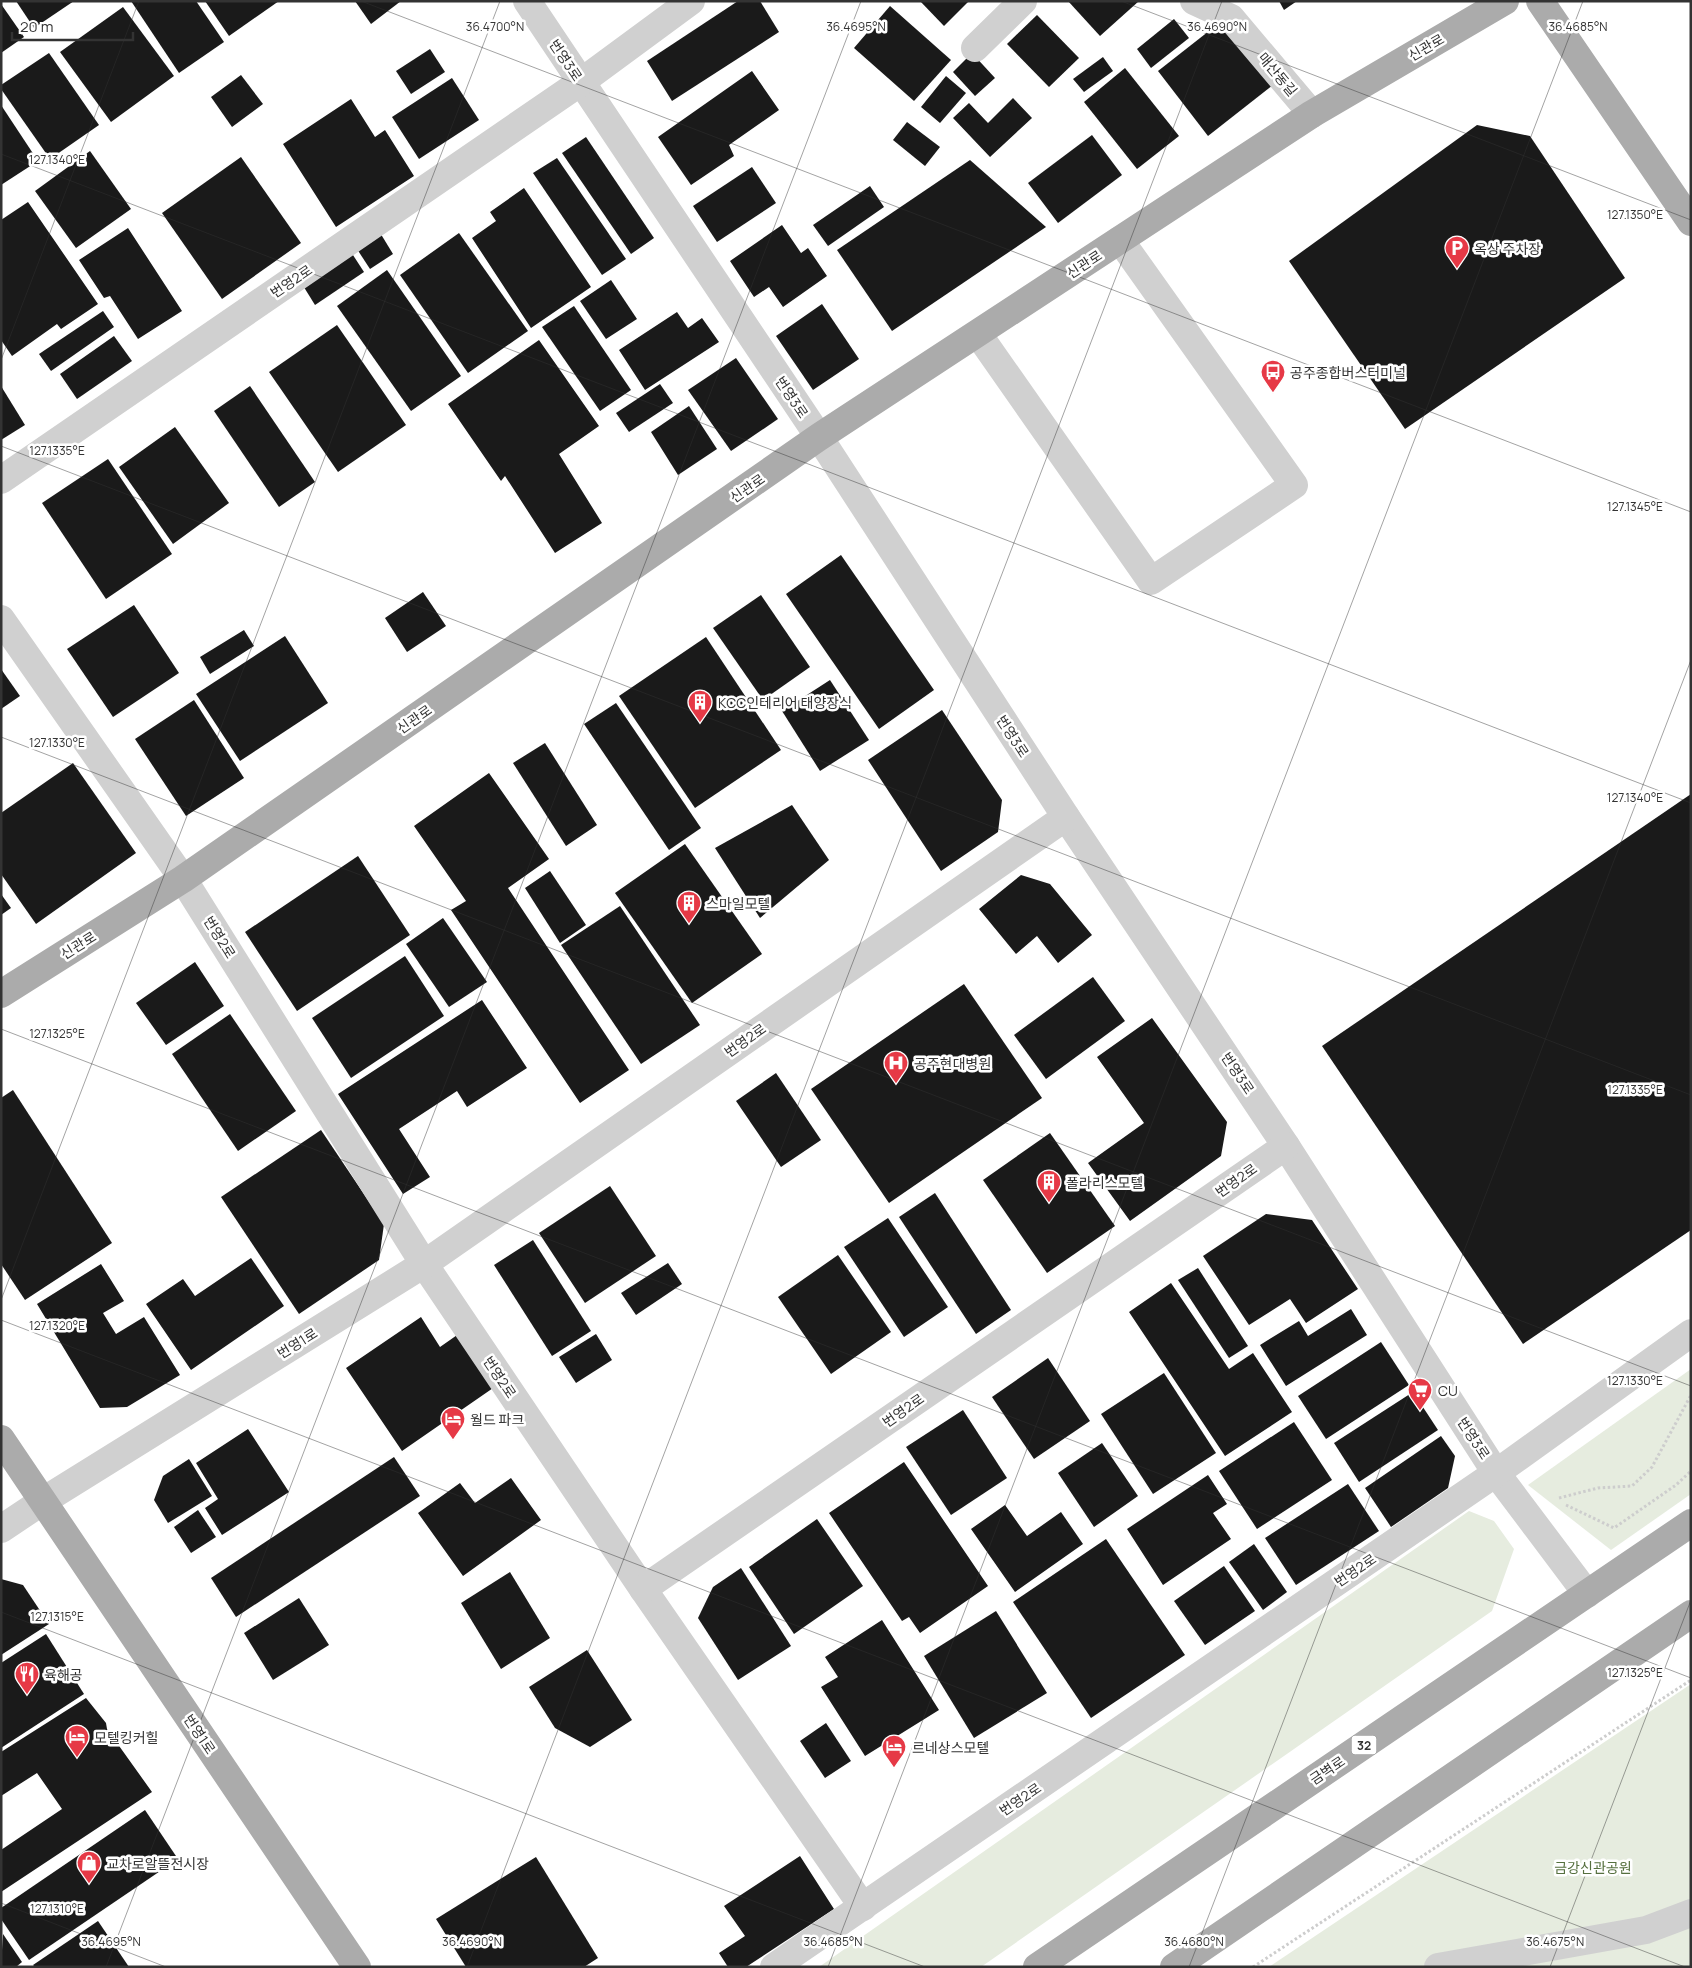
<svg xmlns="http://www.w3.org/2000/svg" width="1692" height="1968" font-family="Manrope,'Noto Sans KR',sans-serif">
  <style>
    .green { fill: #e6ecdf }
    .building { fill: #1a1a1a }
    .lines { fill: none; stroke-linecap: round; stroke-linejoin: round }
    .path { stroke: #cdcdcd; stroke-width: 3; stroke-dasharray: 2.5 2.5; stroke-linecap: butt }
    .minor { stroke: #d0d0d0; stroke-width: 28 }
    .major { stroke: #ababab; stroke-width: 28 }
    .ticks { fill: none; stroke: #333; stroke-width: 1; stroke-opacity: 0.45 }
    .labels { text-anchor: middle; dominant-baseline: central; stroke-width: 5; stroke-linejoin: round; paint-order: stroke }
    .shield { fill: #fff; stroke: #707070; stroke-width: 1 }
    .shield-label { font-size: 12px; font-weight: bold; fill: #333 }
    .street-label { font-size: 14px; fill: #333; stroke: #fff }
    .poi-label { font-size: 14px; fill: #333; stroke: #fff; text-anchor: start }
    .park-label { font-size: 14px; fill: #56703f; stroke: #fff }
    .ticks-label { font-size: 12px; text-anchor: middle; fill: #333; stroke: #fff; stroke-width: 5; stroke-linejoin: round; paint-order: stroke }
  </style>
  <rect width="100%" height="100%" fill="#fff"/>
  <!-- green -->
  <g class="green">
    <polygon points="1691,1369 1691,1494 1611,1550 1528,1485"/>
    <polygon points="1469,1511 1494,1521 1514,1549 1492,1611 981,1967 819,1967"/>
    <polygon points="1691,1684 1691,1967 1269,1967"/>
  </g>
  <!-- building -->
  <g class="building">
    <polygon points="16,1 74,1 34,28"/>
    <polygon points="131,1 196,1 224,42 179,73"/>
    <polygon points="205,1 279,1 229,36"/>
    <polygon points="355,1 401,1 371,24"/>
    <polygon points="738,1 760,1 779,32 672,101 647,61"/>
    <polygon points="920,1 969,1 944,26"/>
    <polygon points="1068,1 1139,1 1100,36"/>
    <polygon points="1279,1 1297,1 1284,10"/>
    <polygon points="1,4 24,37 1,53"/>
    <polygon points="890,6 951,60 914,101 854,48"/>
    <polygon points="123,7 174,76 111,122 60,52"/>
    <polygon points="1037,15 1079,58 1049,87 1007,44"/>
    <polygon points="1174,19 1189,38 1151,68 1137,49"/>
    <polygon points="1223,20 1273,85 1208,136 1158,71"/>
    <polygon points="430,49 445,72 411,94 396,71"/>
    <polygon points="49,53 99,125 50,159 1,89 1,85"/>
    <polygon points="972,53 995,78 975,96 953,72"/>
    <polygon points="1103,57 1113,71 1084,92 1073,79"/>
    <polygon points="1125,68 1179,136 1137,169 1084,102"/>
    <polygon points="752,71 779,110 729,145 734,156 691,185 658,137"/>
    <polygon points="241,75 263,104 232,127 211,97"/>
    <polygon points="946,76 966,93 940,123 921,107"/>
    <polygon points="452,78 479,120 419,159 392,117"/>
    <polygon points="1013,98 1032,118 990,157 953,118 969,103 988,123"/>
    <polygon points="351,99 375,137 385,130 414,176 336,227 283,144"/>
    <polygon points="1,105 38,161 1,185"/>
    <polygon points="907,122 940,147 925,166 893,140"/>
    <polygon points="1477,125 1530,136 1625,278 1405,429 1289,261"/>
    <polygon points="1092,135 1122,175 1058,223 1028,183"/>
    <polygon points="586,137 654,238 631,254 562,153"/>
    <polygon points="90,151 131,209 76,248 35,191"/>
    <polygon points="241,157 301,243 222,299 162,213"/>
    <polygon points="557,158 626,259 602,275 533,173"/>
    <polygon points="970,160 1046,227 892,331 837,250"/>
    <polygon points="752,167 776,203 717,242 693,206"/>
    <polygon points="870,186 884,207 828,246 813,225"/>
    <polygon points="524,188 591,287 531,328 472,238 496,221 490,212"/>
    <polygon points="28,202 98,304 61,329 57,324 12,356 1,340 1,220"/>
    <polygon points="782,225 801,253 808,248 827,276 783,307 769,287 754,297 730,261"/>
    <polygon points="128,228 182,311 138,339 110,296 104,298 79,260"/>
    <polygon points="379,231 393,254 370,269 355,246"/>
    <polygon points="459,233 528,331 468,373 400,275"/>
    <polygon points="351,252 364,272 315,305 302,284"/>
    <polygon points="387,270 461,376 411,411 337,306"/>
    <polygon points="611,280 637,319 606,339 580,301"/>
    <polygon points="822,304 859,359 813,390 776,336"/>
    <polygon points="574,306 631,390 600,411 542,327"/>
    <polygon points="103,311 114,327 51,371 39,354"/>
    <polygon points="677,312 688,328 702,318 719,342 645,390 619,350"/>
    <polygon points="337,325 406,425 338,472 269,372"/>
    <polygon points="114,336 132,361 77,399 60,374"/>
    <polygon points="539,340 599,426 559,454 602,523 555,553 505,476 501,481 448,404"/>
    <polygon points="736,358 778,419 731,451 688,390"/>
    <polygon points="660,384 673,403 629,432 616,413"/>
    <polygon points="1,386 25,425 1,440"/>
    <polygon points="250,386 315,482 279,507 214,411"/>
    <polygon points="689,406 717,449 678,475 651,432"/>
    <polygon points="175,427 229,503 173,544 119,467"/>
    <polygon points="108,459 172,554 106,599 42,503"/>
    <polygon points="841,555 934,690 879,729 786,594"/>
    <polygon points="423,592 446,626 407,652 385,618"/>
    <polygon points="761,595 810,667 763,700 713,628"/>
    <polygon points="134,605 179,673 113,717 67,649"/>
    <polygon points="244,630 254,646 210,674 200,657"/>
    <polygon points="285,636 328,703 240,761 196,694"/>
    <polygon points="706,637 781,750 695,808 619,696"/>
    <polygon points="1,669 20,696 1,709"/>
    <polygon points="830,680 869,740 820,771 782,711"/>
    <polygon points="194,700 244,778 186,816 135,739"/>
    <polygon points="616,703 701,828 669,850 584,724"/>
    <polygon points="942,710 1002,800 998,832 941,871 868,760"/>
    <polygon points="545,743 597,825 566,846 513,763"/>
    <polygon points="73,763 136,853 36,924 1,874 1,813"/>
    <polygon points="489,773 549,859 508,888 629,1070 580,1103 451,910 466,901 414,826"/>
    <polygon points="1691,794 1691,1230 1523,1344 1322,1046"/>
    <polygon points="792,805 829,860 760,918 715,848"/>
    <polygon points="685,844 762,954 692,1003 615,893"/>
    <polygon points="358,856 410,935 297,1011 245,932"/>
    <polygon points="550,871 586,925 560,943 525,888"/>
    <polygon points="1021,875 1050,884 1092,935 1058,963 1037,936 1016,954 979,909"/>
    <polygon points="1,894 11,908 1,915"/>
    <polygon points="620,906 700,1025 641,1064 561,945"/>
    <polygon points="443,918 487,982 449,1007 406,944"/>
    <polygon points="405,956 444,1016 351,1078 312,1018"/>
    <polygon points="195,962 224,1006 166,1045 136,1003"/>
    <polygon points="1093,977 1125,1021 1046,1079 1014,1035"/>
    <polygon points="964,984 1042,1098 889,1203 811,1089"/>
    <polygon points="482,1000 527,1068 467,1107 457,1091 399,1129 430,1177 403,1194 338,1094"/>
    <polygon points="230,1014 296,1111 238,1151 172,1054"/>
    <polygon points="1152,1018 1227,1122 1221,1156 1130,1221 1088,1163 1144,1123 1097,1057"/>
    <polygon points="776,1073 821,1140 781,1167 736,1101"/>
    <polygon points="13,1090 112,1243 25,1300 1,1264 1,1098"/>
    <polygon points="321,1130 384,1224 379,1260 299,1314 221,1197"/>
    <polygon points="1050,1133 1115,1226 1047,1273 983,1180"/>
    <polygon points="610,1186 656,1256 585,1303 539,1233"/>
    <polygon points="935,1193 1011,1310 976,1334 899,1217"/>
    <polygon points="1266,1214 1312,1220 1358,1289 1306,1323 1290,1299 1249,1325 1203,1256"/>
    <polygon points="888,1218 948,1307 904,1337 844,1247"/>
    <polygon points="533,1240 591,1331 552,1356 494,1265"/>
    <polygon points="838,1255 891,1332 831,1374 778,1297"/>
    <polygon points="251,1258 284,1306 191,1370 146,1304 183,1279 195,1296"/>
    <polygon points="668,1263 682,1284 636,1315 621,1293"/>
    <polygon points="101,1264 124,1301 103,1313 116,1334 144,1317 180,1375 127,1407 100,1408 37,1304"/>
    <polygon points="1198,1268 1248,1346 1229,1358 1178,1280"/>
    <polygon points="1171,1283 1229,1369 1253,1353 1292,1412 1225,1456 1129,1312"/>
    <polygon points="1351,1309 1367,1335 1286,1386 1260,1345 1299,1321 1308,1336"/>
    <polygon points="421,1317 440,1347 460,1333 496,1386 402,1451 346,1368"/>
    <polygon points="596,1334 612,1360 576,1383 559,1357"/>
    <polygon points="1381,1342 1409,1385 1326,1439 1298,1396"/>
    <polygon points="1048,1358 1090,1421 1034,1459 992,1397"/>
    <polygon points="1164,1373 1216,1453 1153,1494 1101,1414"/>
    <polygon points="1413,1392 1438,1430 1359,1482 1334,1443"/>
    <polygon points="963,1410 1007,1478 951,1515 906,1447"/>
    <polygon points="1294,1422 1332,1480 1257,1529 1219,1471"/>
    <polygon points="248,1429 289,1492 222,1535 205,1508 218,1499 196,1463"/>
    <polygon points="1441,1436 1455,1456 1448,1488 1391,1527 1365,1488"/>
    <polygon points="1102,1443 1138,1496 1094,1527 1058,1473"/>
    <polygon points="394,1457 420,1496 236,1617 211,1578"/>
    <polygon points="189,1459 212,1496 168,1523 154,1500 163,1476"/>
    <polygon points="904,1462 988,1586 920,1633 909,1617 902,1621 829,1513"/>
    <polygon points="1208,1475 1227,1504 1213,1513 1231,1539 1163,1585 1127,1529"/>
    <polygon points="511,1478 541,1520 463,1576 418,1513 460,1483 475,1503"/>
    <polygon points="1348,1484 1379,1531 1296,1585 1265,1538"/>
    <polygon points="1005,1505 1027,1536 1061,1512 1083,1544 1015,1592 971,1529"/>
    <polygon points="198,1510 216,1537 191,1553 174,1527"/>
    <polygon points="817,1519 863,1586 794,1634 749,1567"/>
    <polygon points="1106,1539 1185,1655 1091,1718 1013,1602"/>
    <polygon points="1254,1544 1287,1592 1263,1610 1229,1562"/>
    <polygon points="1224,1566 1255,1611 1205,1645 1174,1601"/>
    <polygon points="741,1568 791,1646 738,1680 698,1618 713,1587"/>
    <polygon points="510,1572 550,1638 501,1669 461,1603"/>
    <polygon points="1,1579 23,1585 49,1624 1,1655"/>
    <polygon points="299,1598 329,1645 273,1680 244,1633"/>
    <polygon points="996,1611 1047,1693 974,1738 924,1656"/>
    <polygon points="882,1620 939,1710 865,1756 821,1687 838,1677 825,1657"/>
    <polygon points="46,1634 84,1694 1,1748 1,1663"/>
    <polygon points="587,1650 632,1720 590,1747 555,1728 529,1687"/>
    <polygon points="86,1698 106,1723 107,1729 152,1792 1,1892 1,1850 62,1809 37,1773 1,1796 1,1752"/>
    <polygon points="826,1723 851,1761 825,1778 800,1741"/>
    <polygon points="145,1810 178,1859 29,1960 1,1919 1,1908"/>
    <polygon points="800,1856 834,1909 746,1967 728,1967 719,1953 745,1936 724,1906"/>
    <polygon points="536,1857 598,1958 584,1967 466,1967 436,1919"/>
    <polygon points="98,1921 129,1967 35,1967 33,1965"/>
    <polygon points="3,1934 22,1962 16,1967 1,1967"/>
  </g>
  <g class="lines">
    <!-- path -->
    <g class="path">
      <polyline points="1559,1498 1598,1488 1632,1486 1652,1467 1691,1395"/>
      <polyline points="1566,1505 1614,1528 1676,1485 1691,1471"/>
      <polyline points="1253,1967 1691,1680"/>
    </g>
    <!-- minor -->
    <g class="minor">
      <polyline points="527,1 819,437 1066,817 1286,1146 1496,1473 1587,1594"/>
      <polyline points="1194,1 1231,18 1312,114"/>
      <polyline points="975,48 1023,1"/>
      <polyline points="978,334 1151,581 1294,485 1120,240"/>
      <polyline points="1,480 581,82 691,1"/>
      <polyline points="1,619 183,879 424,1264 643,1589 863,1907"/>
      <polyline points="1,1529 43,1501 424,1264 1066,817"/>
      <polyline points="643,1589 1286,1146"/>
      <polyline points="774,1967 1496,1473 1691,1333"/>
      <polyline points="1438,1967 1646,1930 1691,1913"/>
    </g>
    <!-- major -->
    <g class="major">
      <polyline points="1540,1 1691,222"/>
      <polyline points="1,994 183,879 819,437 1312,114 1505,1"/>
      <polyline points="1,1439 357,1967"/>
      <polyline points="1037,1967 1691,1523"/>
      <polyline points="1174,1967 1691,1614"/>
    </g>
  </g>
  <!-- ticks -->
  <path class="ticks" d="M361,1L1691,512M1121,1L1691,220M1,154L1691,803M1,360L139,1M1,446L1691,1095M1,737L1691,1386M1,1029L1691,1678M1,1300L500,1M1,1320L1685,1967M1,1612L925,1967M1,1903L166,1967M106,1967L861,1M467,1967L1222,1M828,1967L1583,1M1189,1967L1691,660M1550,1967L1691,1600"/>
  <!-- icons -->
  <defs>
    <symbol id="parking-pin" viewBox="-11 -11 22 30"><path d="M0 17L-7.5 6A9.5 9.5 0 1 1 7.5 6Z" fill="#e63946" stroke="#fff"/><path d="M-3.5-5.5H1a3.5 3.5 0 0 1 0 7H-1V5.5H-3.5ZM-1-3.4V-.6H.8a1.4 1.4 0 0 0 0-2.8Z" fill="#fff"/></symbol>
    <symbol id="bus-pin" viewBox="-11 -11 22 30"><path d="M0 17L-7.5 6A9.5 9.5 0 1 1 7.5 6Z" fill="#e63946" stroke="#fff"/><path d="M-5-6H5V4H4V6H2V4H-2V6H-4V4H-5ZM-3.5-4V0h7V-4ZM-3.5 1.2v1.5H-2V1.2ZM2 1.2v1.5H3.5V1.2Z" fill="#fff"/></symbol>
    <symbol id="building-pin" viewBox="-11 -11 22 30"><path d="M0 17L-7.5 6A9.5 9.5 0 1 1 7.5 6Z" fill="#e63946" stroke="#fff"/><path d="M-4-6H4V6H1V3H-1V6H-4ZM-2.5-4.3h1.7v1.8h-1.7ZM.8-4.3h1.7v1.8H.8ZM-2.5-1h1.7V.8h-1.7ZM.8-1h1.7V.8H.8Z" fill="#fff"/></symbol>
    <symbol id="hospital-pin" viewBox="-11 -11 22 30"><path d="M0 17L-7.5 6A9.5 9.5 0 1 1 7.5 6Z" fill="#e63946" stroke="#fff"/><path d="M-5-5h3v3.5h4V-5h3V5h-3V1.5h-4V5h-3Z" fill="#fff"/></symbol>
    <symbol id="supermarket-pin" viewBox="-11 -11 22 30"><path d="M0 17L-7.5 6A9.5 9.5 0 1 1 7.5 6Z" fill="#e63946" stroke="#fff"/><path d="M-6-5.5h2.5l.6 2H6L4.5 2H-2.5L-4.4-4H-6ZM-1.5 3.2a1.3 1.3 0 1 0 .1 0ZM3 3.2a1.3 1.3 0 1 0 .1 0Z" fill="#fff"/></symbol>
    <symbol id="hotel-pin" viewBox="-11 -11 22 30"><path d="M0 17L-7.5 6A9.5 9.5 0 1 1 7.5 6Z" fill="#e63946" stroke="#fff"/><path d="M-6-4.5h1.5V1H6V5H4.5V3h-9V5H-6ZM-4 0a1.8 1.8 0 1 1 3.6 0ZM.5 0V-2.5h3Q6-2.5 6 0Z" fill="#fff"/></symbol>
    <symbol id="restaurant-pin" viewBox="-11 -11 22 30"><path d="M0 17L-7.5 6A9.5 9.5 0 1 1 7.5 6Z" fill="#e63946" stroke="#fff"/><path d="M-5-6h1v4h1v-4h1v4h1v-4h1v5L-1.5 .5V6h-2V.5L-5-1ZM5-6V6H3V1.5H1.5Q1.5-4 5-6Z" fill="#fff"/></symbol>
    <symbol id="shop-pin" viewBox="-11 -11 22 30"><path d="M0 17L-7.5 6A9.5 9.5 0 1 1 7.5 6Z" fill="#e63946" stroke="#fff"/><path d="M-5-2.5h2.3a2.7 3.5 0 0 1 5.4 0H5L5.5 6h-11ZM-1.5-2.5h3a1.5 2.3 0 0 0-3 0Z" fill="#fff"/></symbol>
  </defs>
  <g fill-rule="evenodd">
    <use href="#parking-pin" x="1443" y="234" width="28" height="38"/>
    <use href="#bus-pin" x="1259" y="358" width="28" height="38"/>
    <use href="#building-pin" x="686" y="688" width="28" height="38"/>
    <use href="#building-pin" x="675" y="889" width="28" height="38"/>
    <use href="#hospital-pin" x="882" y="1049" width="28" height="38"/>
    <use href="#building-pin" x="1035" y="1168" width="28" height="38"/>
    <use href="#supermarket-pin" x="1406" y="1376" width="28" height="38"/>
    <use href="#hotel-pin" x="439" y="1405" width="28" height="38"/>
    <use href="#restaurant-pin" x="13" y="1660" width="28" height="38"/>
    <use href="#hotel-pin" x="63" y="1723" width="28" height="38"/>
    <use href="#hotel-pin" x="880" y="1733" width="28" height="38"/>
    <use href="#shop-pin" x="75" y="1849" width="28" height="38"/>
  </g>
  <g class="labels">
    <!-- shield labels -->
    <rect class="shield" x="1351.5" y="1735.5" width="25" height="19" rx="4"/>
    <g class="shield-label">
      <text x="1364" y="1745">32</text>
    </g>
    <!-- street labels -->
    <g class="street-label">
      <text transform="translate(1426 47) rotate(-30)">신관로</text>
      <text transform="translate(566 60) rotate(56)">번영3로</text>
      <text transform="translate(1278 74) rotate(50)">매산동길</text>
      <text transform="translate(1084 264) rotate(-33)">신관로</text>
      <text transform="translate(291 281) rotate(-34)">번영2로</text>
      <text transform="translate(792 397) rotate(56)">번영3로</text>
      <text transform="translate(747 488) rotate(-35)">신관로</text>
      <text transform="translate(414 719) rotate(-35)">신관로</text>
      <text transform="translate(1013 736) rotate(57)">번영3로</text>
      <text transform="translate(220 937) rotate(58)">번영2로</text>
      <text transform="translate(78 945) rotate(-32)">신관로</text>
      <text transform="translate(745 1040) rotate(-35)">번영2로</text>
      <text transform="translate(1238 1073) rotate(56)">번영3로</text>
      <text transform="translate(1236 1180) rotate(-35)">번영2로</text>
      <text transform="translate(297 1343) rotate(-32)">번영1로</text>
      <text transform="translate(500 1377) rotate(56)">번영2로</text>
      <text transform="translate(903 1410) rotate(-35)">번영2로</text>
      <text transform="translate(1474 1438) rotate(57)">번영3로</text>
      <text transform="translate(1355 1570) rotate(-34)">번영2로</text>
      <text transform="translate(200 1734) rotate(56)">번영1로</text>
      <text transform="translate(1327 1770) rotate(-34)">금벽로</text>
      <text transform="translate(1020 1799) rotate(-34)">번영2로</text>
    </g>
    <!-- poi labels -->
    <g class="poi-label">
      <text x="1474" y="248">옥상 주차장</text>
      <text x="1290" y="372">공주종합버스터미널</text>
      <text x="718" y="702">KCC인테리어 태양장식</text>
      <text x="706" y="903">스마일모텔</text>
      <text x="914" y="1063">공주현대병원</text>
      <text x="1066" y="1182">폴라리스모텔</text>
      <text x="1438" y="1390">CU</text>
      <text x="470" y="1419">월드 파크</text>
      <text x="44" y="1674">육해공</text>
      <text x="94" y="1737">모텔킹커힐</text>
      <text x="912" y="1747">르네상스모텔</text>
      <text x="106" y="1863">교차로알뜰전시장</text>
    </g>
    <!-- park labels -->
    <g class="park-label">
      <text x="1593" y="1867">금강신관공원</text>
    </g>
  </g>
  <g class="ticks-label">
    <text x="495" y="31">36.4700°N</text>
    <text x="856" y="31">36.4695°N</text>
    <text x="1217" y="31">36.4690°N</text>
    <text x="1578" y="31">36.4685°N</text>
    <text x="57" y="164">127.1340°E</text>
    <text x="1635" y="219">127.1350°E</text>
    <text x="57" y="455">127.1335°E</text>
    <text x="1635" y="511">127.1345°E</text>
    <text x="57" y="747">127.1330°E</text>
    <text x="1635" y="802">127.1340°E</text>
    <text x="57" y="1038">127.1325°E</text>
    <text x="1635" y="1094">127.1335°E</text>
    <text x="57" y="1330">127.1320°E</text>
    <text x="1635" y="1385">127.1330°E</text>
    <text x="57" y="1621">127.1315°E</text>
    <text x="1635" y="1677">127.1325°E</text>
    <text x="57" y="1913">127.1310°E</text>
    <text x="111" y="1946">36.4695°N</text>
    <text x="472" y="1946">36.4690°N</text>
    <text x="833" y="1946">36.4685°N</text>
    <text x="1194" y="1946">36.4680°N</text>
    <text x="1555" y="1946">36.4675°N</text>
  </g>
  <!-- border -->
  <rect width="1692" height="1968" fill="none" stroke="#333333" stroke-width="5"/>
  <!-- scale -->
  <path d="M12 32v8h121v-8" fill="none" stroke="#333333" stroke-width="2.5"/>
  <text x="20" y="32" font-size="15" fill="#333333" stroke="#ffffff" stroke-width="4" paint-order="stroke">20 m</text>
</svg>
